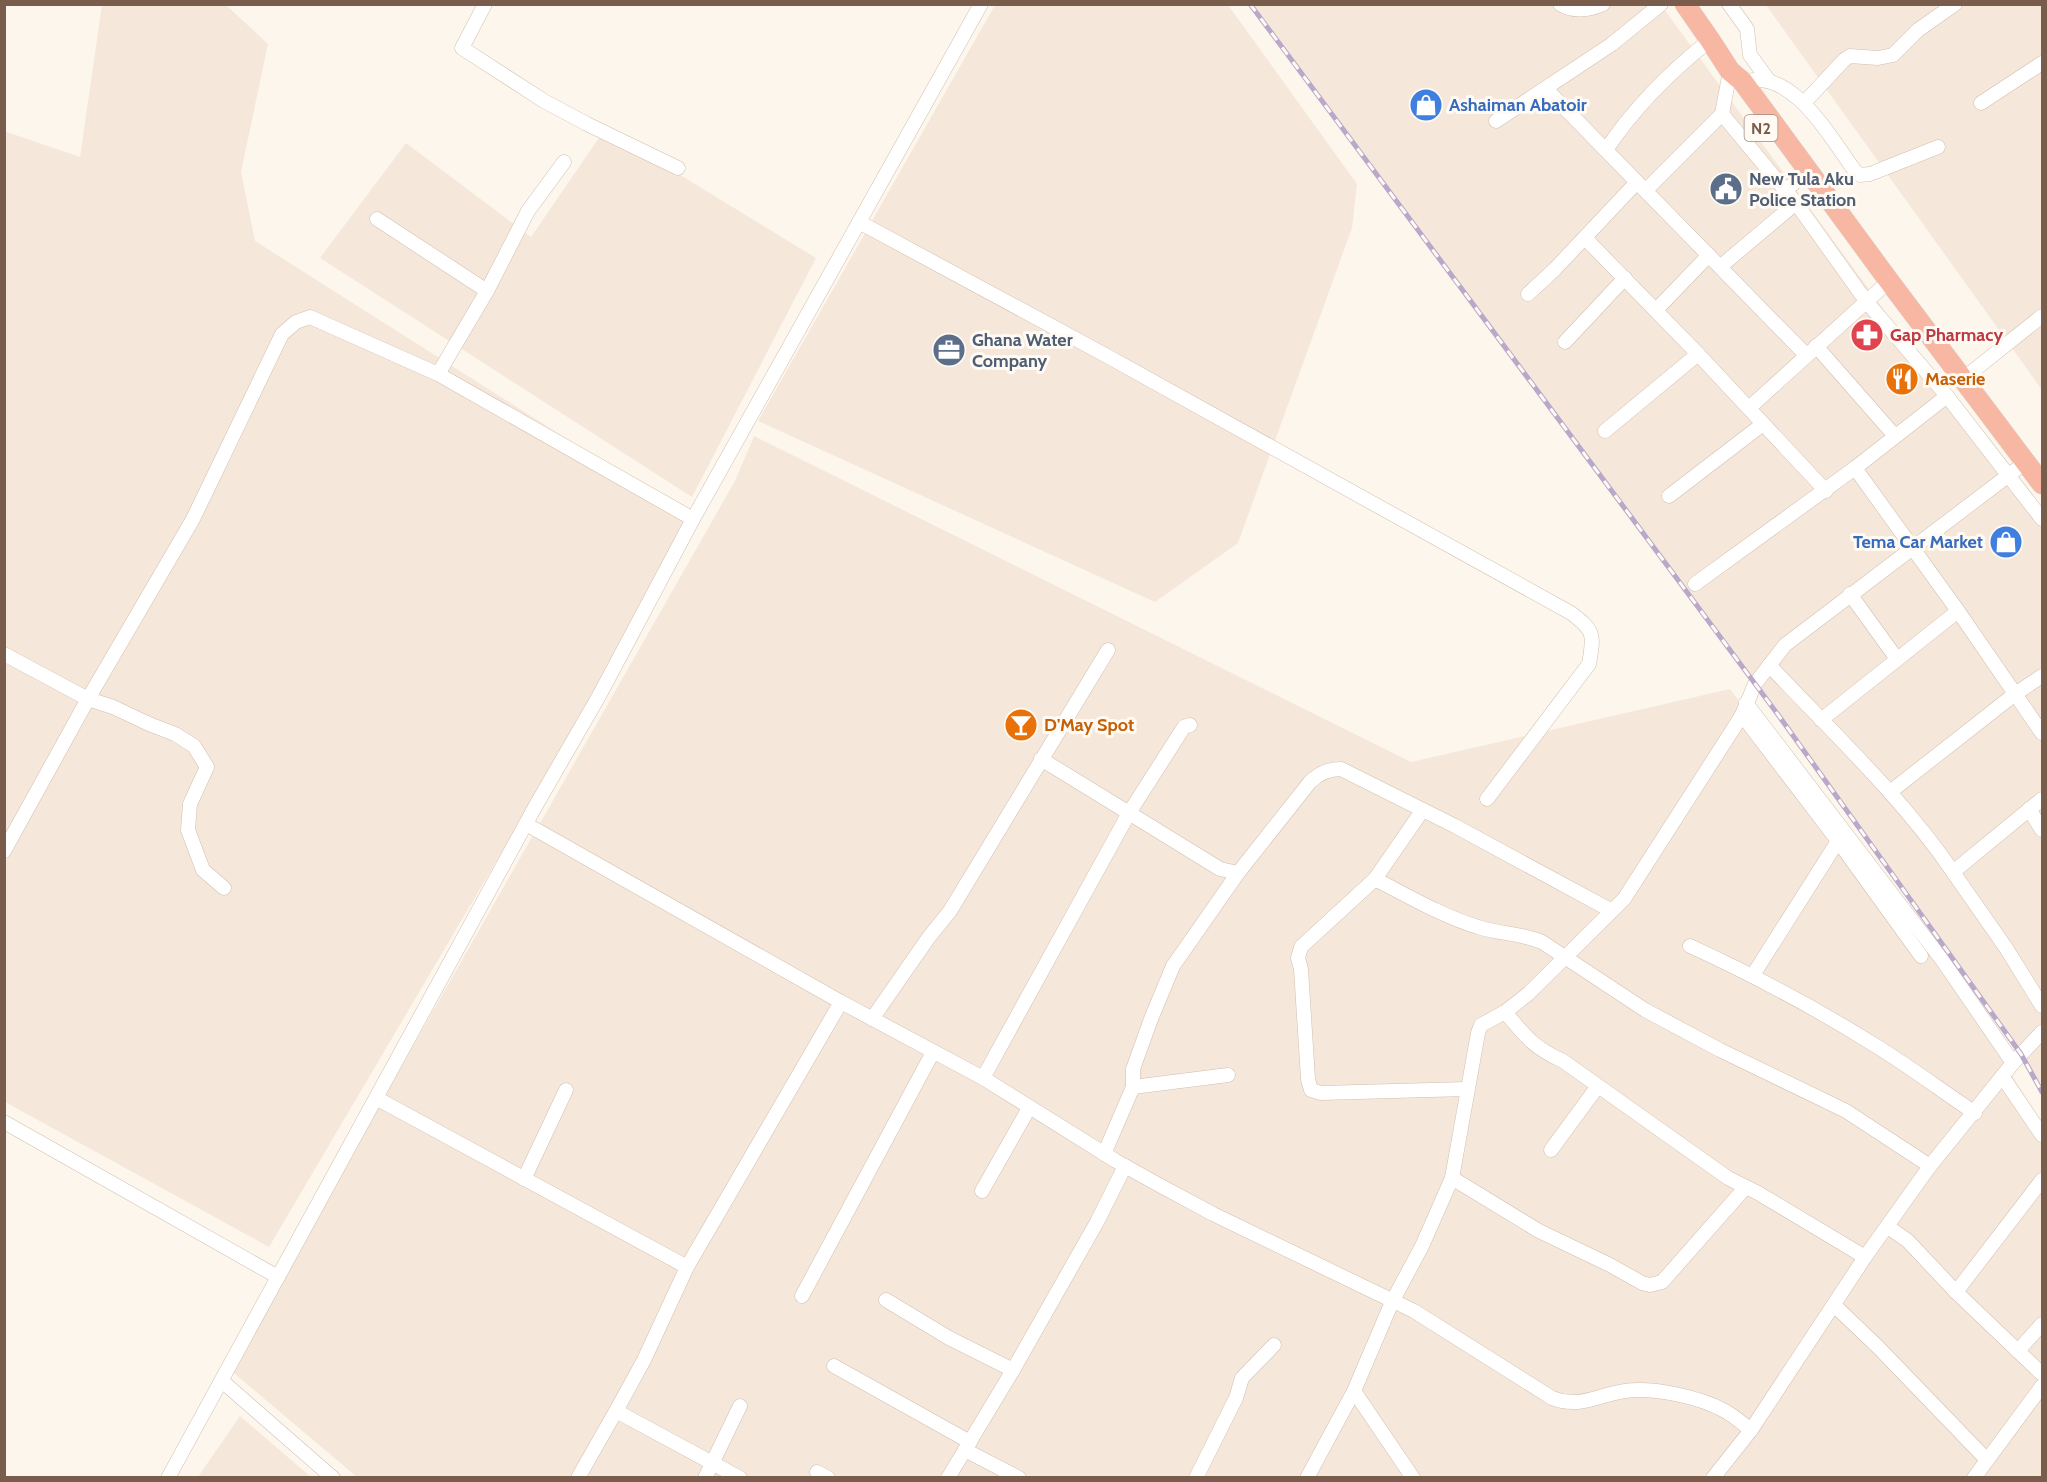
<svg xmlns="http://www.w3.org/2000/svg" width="2047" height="1482" font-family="Cabin,sans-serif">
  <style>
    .residential { fill: #f5e8da }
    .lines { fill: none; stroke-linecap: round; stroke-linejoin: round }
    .minor-casing { stroke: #d1beb0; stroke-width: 15 }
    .highway-casing { stroke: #dad1cd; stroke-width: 21 }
    .minor { stroke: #fff; stroke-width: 14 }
    .highway { stroke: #f7b7a3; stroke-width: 20 }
    .rail-casing { stroke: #b9a8c9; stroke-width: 5 }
    .rail { stroke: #fffaf3; stroke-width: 3; stroke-dasharray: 9; stroke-linecap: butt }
    .labels { text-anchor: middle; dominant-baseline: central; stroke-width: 6; stroke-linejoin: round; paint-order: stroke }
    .shield { fill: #fffaf3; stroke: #a28b7f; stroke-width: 1.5 }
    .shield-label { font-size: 16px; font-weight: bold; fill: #7a5c4d }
    .shop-label { font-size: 18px; font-weight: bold; fill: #366cbe; stroke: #fffaf3; text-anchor: start }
    .service-label { font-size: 18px; font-weight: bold; fill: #4e5e75; stroke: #fffaf3; text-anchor: start }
    .health-label { font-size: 18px; font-weight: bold; fill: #be3a42; stroke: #fffaf3; text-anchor: start }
    .food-label { font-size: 18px; font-weight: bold; fill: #c56008; stroke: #fffaf3; text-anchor: start }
  </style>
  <rect width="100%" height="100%" fill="#fdf6ec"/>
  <!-- residential -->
  <g class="residential">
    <polygon points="102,5 226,5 268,44 241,172 255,241 693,519 646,607 269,1247 5,1102 4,131 80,157"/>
    <polygon points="995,5 1228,5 1357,184 1352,228 1238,543 1155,602 758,421"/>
    <polygon points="1250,5 1661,5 2042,526 2042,1086 1779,716"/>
    <polygon points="1766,5 2042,5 2042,390"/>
    <polygon points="605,129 816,258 692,497 320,258 406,143 531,237"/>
    <polygon points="754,436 1411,762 1730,689 1980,1022 2042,1125 2042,1477 357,1477 229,1369 735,481"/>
    <polygon points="240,1416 311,1477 198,1477"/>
  </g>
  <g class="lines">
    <defs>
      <g id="minor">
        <polyline points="485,4 462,48 544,101 587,124 678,168"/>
        <path d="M1560,4C1573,12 1589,10 1603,4"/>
        <polyline points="1729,4 1747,29 1750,55 1769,81"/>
        <path d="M1743,82C1792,66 1831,139 1855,171L1860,175L1870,174"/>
        <polyline points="1546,89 1806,355"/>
        <polyline points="1804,103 1844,60 1850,56 1878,58 1893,55 1918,30 1955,4"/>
        <polyline points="1981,103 2042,63"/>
        <polyline points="1722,114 1796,203 1866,301 1947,396 2042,519"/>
        <polyline points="1496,121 1612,44 1661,4"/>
        <path d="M1606,150C1635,106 1670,72 1710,40"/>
        <polyline points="1875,172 1938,147"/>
        <polyline points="1646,190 1722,114 1730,71"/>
        <polyline points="1786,190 1808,171"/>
        <polyline points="377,219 487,291"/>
        <path d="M859,222L1107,356L1571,613C1595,631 1594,635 1589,664L1487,799"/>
        <polyline points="1585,238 1698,354 1826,491"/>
        <polyline points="1721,266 1796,203"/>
        <polyline points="1528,294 1555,269 1637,182"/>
        <polyline points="1656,310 1709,255"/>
        <polyline points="1565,342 1625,278"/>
        <polyline points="1816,346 1895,436"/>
        <polyline points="438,374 487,291 528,211 564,162"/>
        <polyline points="1963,379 2042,316"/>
        <polyline points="1947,396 1855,468 1958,611 2042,733"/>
        <polyline points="1749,408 1889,281"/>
        <polyline points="1605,431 1698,354"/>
        <polyline points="1669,496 1763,424"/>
        <polyline points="1695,584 1855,468"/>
        <polyline points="1850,594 1897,659"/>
        <polyline points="4,654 88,699 113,707 149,724 175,734 194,746 207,767 190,804 188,830 203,870 224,888"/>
        <path d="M1769,665C1832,732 1901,796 1953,872"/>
        <polyline points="1746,703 1943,961 2013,1063"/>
        <polyline points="1742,715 1838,841 1921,956"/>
        <polyline points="1821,720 1958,611"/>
        <polyline points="1890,792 2015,694 2042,676"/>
        <polyline points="2042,799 1953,872 2006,948 2042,1006"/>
        <polyline points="2029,809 2042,830"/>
        <polyline points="1422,811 1375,879 1301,947 1298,958 1301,969 1308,1079 1311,1090 1321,1093 1467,1089"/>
        <path d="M526,824L841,1002L983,1078L1116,1161L1159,1185L1213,1214L1414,1311L1552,1398C1580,1409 1597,1395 1625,1391C1653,1387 1700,1397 1725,1411C1734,1416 1743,1424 1751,1430L1865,1257L1930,1166L2013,1063L2042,1032"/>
        <polyline points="4,851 88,699 193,519 282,334 296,322 310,317 438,374 693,519"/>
        <path d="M1238,873L1310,782C1319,773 1328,769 1341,769L1455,826L1612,911"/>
        <path d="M1375,879C1408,896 1442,916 1478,927C1499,934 1521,933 1542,942L1645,1010L1720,1050L1846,1111L1930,1166"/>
        <path d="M1690,946C1751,974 1810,1005 1868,1041C1905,1063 1939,1089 1975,1113"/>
        <polyline points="1753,975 1838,841"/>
        <path d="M1505,1012C1525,1036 1534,1048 1563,1061L1728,1178L1758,1193L1865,1257"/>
        <polyline points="872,1019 929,937 950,911 1108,650"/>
        <polyline points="2002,1076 2042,1135"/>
        <polyline points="983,1078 1129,813 1041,759"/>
        <polyline points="1133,1087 1228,1075"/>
        <polyline points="376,1098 687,1267"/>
        <polyline points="4,1122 278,1277"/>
        <polyline points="1551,1150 1598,1086"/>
        <polyline points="1104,1154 1133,1087 1133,1069 1151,1019 1173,966 1238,873 1220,869 1129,813 1184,727 1190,725"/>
        <polyline points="1452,1178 1539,1231 1610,1265 1642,1283 1650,1285 1662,1282 1745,1188"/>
        <polyline points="524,1179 566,1090"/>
        <polyline points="982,1191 1029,1108"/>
        <polyline points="1888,1227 1908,1241 1956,1292 2042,1180"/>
        <polyline points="1956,1292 2042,1374"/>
        <polyline points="802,1296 933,1052"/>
        <polyline points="886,1300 949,1338 1013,1370"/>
        <polyline points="1834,1305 1878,1347 1987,1460"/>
        <polyline points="2018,1351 2042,1324"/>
        <polyline points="834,1366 970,1442"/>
        <polyline points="222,1381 333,1478"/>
        <polyline points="1354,1391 1413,1478"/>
        <polyline points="616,1411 740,1478"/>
        <polyline points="965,1450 1019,1478"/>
        <polyline points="817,1472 828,1478"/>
        <polyline points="168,1478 535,807 599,696 693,519 981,4"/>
        <polyline points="578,1478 616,1411 644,1360 687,1267 841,1002"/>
        <polyline points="705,1478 740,1406"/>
        <polyline points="948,1478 1013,1370 1097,1222 1125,1166"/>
        <polyline points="1196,1478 1236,1398 1242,1378 1274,1345"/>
        <polyline points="1307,1478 1354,1391 1392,1302 1422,1246 1452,1178 1478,1033 1481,1025 1505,1012 1528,994 1624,899 1728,737 1742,715 1755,684 1785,645 2026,462"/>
        <polyline points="1713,1478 1751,1430"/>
        <polyline points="1974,1478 2042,1386"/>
      </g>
      <polyline id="highway" points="1685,4 1710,40 1730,71 1743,82 1889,281 2042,484"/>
    </defs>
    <!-- minor casing -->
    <use href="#minor" class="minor-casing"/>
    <!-- highway casing -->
    <use href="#highway" class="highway-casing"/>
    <!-- minor -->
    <use href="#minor" class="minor"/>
    <!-- highway -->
    <use href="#highway" class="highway"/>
    <defs>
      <polyline id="rail" points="1250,4 1779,716 2021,1054 2042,1092"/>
    </defs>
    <!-- rail casing -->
    <use href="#rail" class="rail-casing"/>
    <!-- rail -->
    <use href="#rail" class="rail"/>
  </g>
  <!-- icons -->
  <defs>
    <symbol id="shop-disc" viewBox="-11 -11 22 22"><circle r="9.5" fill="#3f7fe0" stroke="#fffaf3"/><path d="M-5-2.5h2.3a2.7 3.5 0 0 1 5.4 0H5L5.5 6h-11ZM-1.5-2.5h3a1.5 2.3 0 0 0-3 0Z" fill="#fff"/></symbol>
    <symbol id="civic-disc" viewBox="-11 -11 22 22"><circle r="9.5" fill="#5c6f8a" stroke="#fffaf3"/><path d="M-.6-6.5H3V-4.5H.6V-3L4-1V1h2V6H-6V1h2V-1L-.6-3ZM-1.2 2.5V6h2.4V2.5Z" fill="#fff"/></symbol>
    <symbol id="pharmacy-disc" viewBox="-11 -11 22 22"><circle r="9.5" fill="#e0444e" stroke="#fffaf3"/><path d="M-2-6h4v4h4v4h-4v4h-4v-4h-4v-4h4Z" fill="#fff"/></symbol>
    <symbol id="office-disc" viewBox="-11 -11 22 22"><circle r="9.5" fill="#5c6f8a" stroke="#fffaf3"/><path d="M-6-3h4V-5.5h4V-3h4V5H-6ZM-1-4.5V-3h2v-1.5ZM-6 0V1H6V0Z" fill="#fff"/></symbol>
    <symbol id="restaurant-disc" viewBox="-11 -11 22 22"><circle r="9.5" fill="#e8710a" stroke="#fffaf3"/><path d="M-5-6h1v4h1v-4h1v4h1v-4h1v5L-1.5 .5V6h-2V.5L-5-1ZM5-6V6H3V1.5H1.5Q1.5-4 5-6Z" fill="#fff"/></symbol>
    <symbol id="bar-disc" viewBox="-11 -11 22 22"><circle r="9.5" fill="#e8710a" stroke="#fffaf3"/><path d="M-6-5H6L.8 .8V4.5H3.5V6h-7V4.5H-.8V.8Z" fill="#fff"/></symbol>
  </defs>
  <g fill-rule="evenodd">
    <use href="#shop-disc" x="1407" y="86" width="38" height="38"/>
    <use href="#civic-disc" x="1707" y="170" width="38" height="38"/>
    <use href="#pharmacy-disc" x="1848" y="316" width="38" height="38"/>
    <use href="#office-disc" x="930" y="331" width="38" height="38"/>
    <use href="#restaurant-disc" x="1883" y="360" width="38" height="38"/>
    <use href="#shop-disc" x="1987" y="523" width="38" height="38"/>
    <use href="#bar-disc" x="1002" y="706" width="38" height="38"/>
  </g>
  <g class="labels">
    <!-- shield labels -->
    <rect class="shield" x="1744.5" y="115" width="33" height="26" rx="4.5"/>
    <g class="shield-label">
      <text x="1761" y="128">N2</text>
    </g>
    <!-- shop labels -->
    <g class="shop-label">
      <text x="1449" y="105">Ashaiman Abatoir</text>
      <text x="1983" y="542" text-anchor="end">Tema Car Market</text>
    </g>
    <!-- service labels -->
    <g class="service-label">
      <text x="1749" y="179">New Tula Aku<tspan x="1749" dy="21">Police Station</tspan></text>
      <text x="972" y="340">Ghana Water<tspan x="972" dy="21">Company</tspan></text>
    </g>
    <!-- health labels -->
    <g class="health-label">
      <text x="1890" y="335">Gap Pharmacy</text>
    </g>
    <!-- food labels -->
    <g class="food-label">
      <text x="1925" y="379">Maserie</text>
      <text x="1044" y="725">D'May Spot</text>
    </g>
  </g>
  <!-- border -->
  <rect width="2047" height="1482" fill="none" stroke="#7a5c4d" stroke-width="12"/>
</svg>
